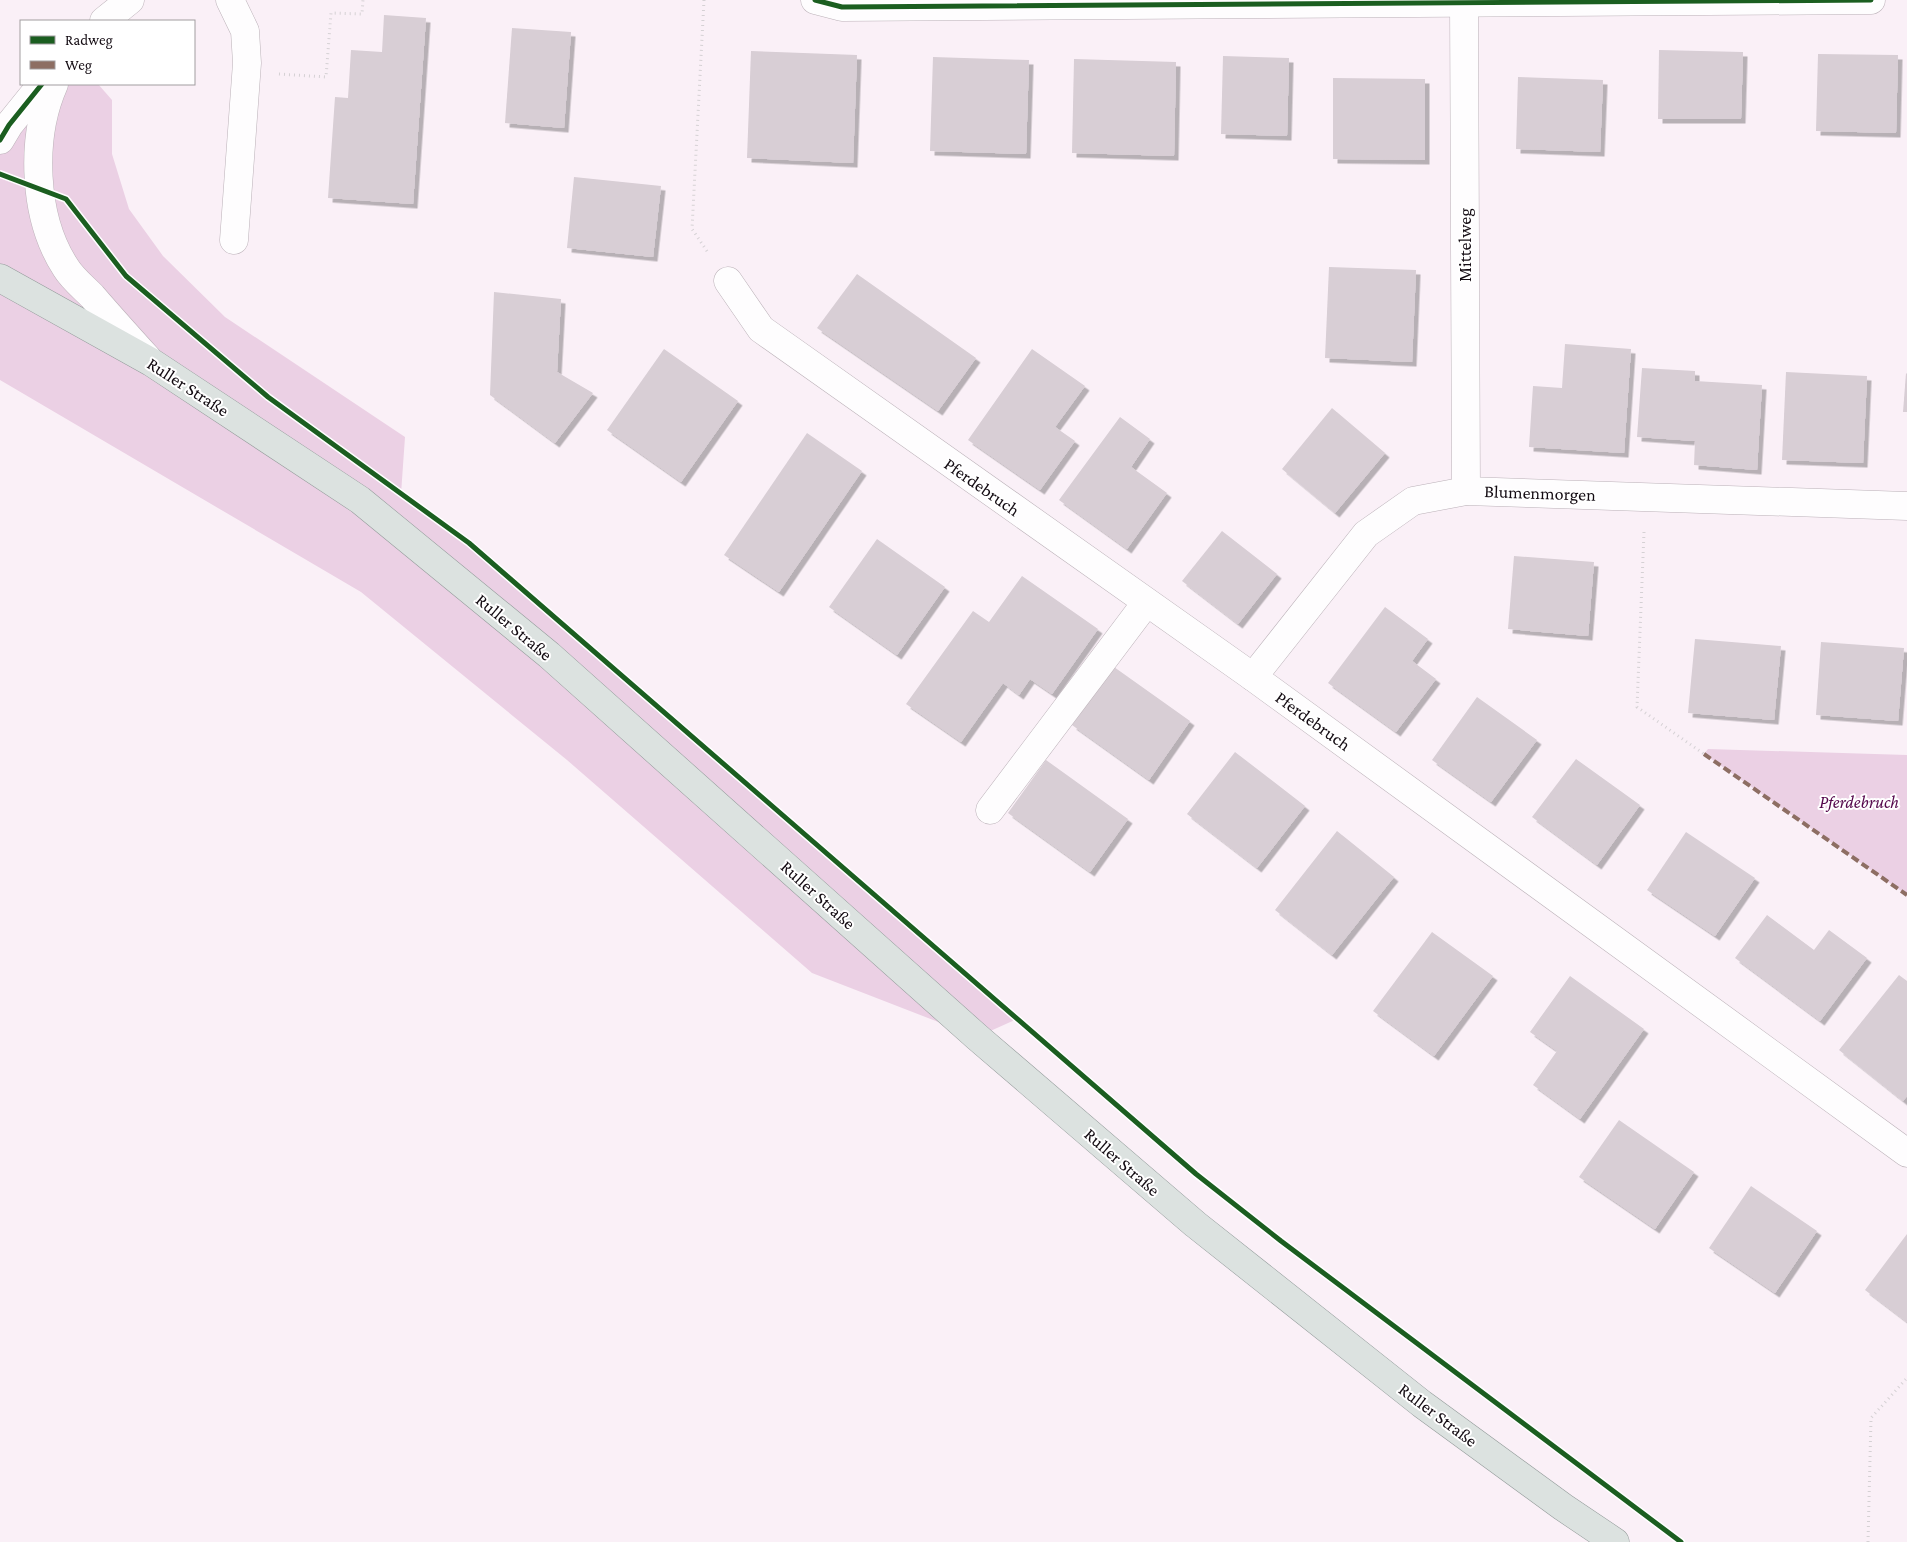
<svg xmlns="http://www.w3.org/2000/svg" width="1907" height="1542" font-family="'Crimson Pro',serif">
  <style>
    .green { fill: #ebd0e4 }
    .building { fill: #d8ced5; filter: url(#shadow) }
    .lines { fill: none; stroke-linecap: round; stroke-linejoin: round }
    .minor-casing { stroke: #bbb1b8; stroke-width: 29 }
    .major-casing { stroke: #939b9a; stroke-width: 29 }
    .path { stroke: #d5d1d4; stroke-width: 3; stroke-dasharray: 1 4; stroke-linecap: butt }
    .minor { stroke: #fefdfe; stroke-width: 28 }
    .major { stroke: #dce2e0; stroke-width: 28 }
    .quiet { stroke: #8d6e63; stroke-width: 4; stroke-dasharray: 8 4; stroke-linecap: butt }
    .cycleway-casing { stroke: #fff; stroke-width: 8 }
    .cycleway { stroke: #1b5e20; stroke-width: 5 }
    .labels { text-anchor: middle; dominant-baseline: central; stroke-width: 4; stroke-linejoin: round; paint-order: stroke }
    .street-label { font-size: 18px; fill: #130b12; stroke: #fff }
    .park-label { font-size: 18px; font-style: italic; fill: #55084c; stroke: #fff }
  </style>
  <defs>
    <filter id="shadow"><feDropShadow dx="4.5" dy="4.5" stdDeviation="0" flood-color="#0004"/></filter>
  </defs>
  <rect width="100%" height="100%" fill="#faf0f7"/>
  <!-- green -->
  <g class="green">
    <polygon points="42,84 98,84 112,100 112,154 129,209 163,256 225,317 405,437 401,494 469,543 1017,1019 977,1037 812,973 567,760 361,592 0,380 0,140"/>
    <polygon points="1708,749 1907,755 1907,895 1704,754"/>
  </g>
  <!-- building -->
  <g class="building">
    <polygon points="384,15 426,18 413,204 328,198 335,97 348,98 351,50 382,52"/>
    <polygon points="512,28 571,32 564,128 505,123"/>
    <polygon points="1659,50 1743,52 1741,119 1658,119"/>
    <polygon points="751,51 857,55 853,163 747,158"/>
    <polygon points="1818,54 1898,55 1896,133 1816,131"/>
    <polygon points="1223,56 1289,58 1287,136 1221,134"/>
    <polygon points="933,57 1029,60 1026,154 930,151"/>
    <polygon points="1074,59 1176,62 1174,156 1072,153"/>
    <polygon points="1518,77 1603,80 1600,152 1516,149"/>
    <polygon points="1333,78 1425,79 1425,160 1333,159"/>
    <polygon points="574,177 661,186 653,257 567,248"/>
    <polygon points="1329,267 1416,270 1412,362 1325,358"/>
    <polygon points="857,274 976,358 938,411 817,328"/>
    <polygon points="494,292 561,299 557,372 593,393 555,443 490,395"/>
    <polygon points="1565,344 1631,349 1624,453 1529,447 1533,386 1562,388"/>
    <polygon points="664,349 738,401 681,482 607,430"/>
    <polygon points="1032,349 1085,386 1055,427 1075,441 1040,490 968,440"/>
    <polygon points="1642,368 1695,371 1695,381 1762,385 1757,470 1694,465 1695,441 1637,437"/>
    <polygon points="1786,372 1867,376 1863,463 1782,460"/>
    <polygon points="1906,373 1907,374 1907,412 1903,412"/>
    <polygon points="1332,408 1385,453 1335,513 1282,469"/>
    <polygon points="1120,417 1150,439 1131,467 1167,493 1127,549 1059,500"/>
    <polygon points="807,433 862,471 779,592 724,555"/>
    <polygon points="1222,531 1277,574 1238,624 1182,581"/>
    <polygon points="877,539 945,587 897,655 829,607"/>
    <polygon points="1514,556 1594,562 1588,636 1508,629"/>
    <polygon points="1022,576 1098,629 1052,694 1030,679 1019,695 1003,683 961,742 906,704 973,611 989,622"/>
    <polygon points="1385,607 1428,639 1412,661 1436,679 1396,732 1328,683"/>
    <polygon points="1695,639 1781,646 1774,720 1688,713"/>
    <polygon points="1821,642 1904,648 1898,721 1816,715"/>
    <polygon points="1114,667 1190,721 1149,780 1072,725"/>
    <polygon points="1477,697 1537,740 1491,802 1432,760"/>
    <polygon points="1235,752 1305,806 1257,868 1187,814"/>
    <polygon points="1576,759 1640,805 1597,865 1532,817"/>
    <polygon points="1046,760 1128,819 1090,872 1008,813"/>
    <polygon points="1337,831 1394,877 1332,955 1275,910"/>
    <polygon points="1686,832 1755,878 1715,936 1647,890"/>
    <polygon points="1767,915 1814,950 1829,930 1867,958 1820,1021 1735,958"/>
    <polygon points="1432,932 1493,976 1434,1056 1373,1011"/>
    <polygon points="1899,975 1907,981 1907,1096 1903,1101 1839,1050"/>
    <polygon points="1570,976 1644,1029 1580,1119 1533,1085 1557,1051 1530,1032"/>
    <polygon points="1619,1120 1694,1172 1655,1229 1579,1177"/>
    <polygon points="1751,1186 1817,1231 1775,1293 1709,1248"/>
    <polygon points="1907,1234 1907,1322 1865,1290"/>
  </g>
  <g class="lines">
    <defs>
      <g id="minor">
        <polyline points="230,0 245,31 247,63 234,240"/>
        <polyline points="815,0 842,7 1871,0"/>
        <polyline points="1464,0 1466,491"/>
        <polyline points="104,21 130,0"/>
        <path d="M54,84C30,138 33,218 66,268C72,278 83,287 92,296C110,317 129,338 148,359"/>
        <polyline points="0,140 9,125 42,84"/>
        <polyline points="728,281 761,329 1253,677 1907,1153"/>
        <polyline points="1253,677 1366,534 1413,501 1466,491 1907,506"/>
        <polyline points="990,810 1146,603"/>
      </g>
      <polyline id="major" points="0,278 151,362 360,500 549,655 977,1037 1195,1224 1422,1404 1563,1507 1615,1542"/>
    </defs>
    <!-- minor casing -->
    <use href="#minor" class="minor-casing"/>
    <!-- major casing -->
    <use href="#major" class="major-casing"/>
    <!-- path -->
    <g class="path">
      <polyline points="704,0 692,229 709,254"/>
      <polyline points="279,74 326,77 331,13 362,14 363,0"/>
      <polyline points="1644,532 1637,707 1704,754"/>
      <polyline points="1868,1542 1871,1418 1907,1378"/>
    </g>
    <!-- minor -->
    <use href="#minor" class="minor"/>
    <!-- major -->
    <use href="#major" class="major"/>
    <!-- quiet -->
    <polyline class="quiet" points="1704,754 1907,895"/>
    <defs>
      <g id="cycleway">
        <polyline points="815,0 842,7 1871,0"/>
        <polyline points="0,140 9,125 42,84"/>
        <polyline points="0,174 66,199 126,276 268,397 469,543 1196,1174 1281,1241 1681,1542"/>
      </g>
    </defs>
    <!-- cycleway casing -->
    <use href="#cycleway" class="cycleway-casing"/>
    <!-- cycleway -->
    <use href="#cycleway" class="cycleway"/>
  </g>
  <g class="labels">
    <!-- street labels -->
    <g class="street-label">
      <text transform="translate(1465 245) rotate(-90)">Mittelweg</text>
      <text transform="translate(188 387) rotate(33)">Ruller Straße</text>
      <text transform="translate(982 487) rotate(35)">Pferdebruch</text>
      <text transform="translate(1540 493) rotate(2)">Blumenmorgen</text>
      <text transform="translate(514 627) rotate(40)">Ruller Straße</text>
      <text transform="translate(1313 721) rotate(36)">Pferdebruch</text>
      <text transform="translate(818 895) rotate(42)">Ruller Straße</text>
      <text transform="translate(1122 1162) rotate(41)">Ruller Straße</text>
      <text transform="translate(1438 1415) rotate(37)">Ruller Straße</text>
    </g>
    <!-- park labels -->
    <g class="park-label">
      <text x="1859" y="802">Pferdebruch</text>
    </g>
  </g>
  <!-- legend -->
  <rect x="20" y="20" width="175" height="65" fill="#ffffff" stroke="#a19da0"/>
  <rect x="30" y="36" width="25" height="8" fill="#1b5e20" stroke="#a19da0"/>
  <text x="65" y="45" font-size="15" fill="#130b12">Radweg</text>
  <rect x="30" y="61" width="25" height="8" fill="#8d6e63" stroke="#a19da0"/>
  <text x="65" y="70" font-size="15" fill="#130b12">Weg</text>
</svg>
